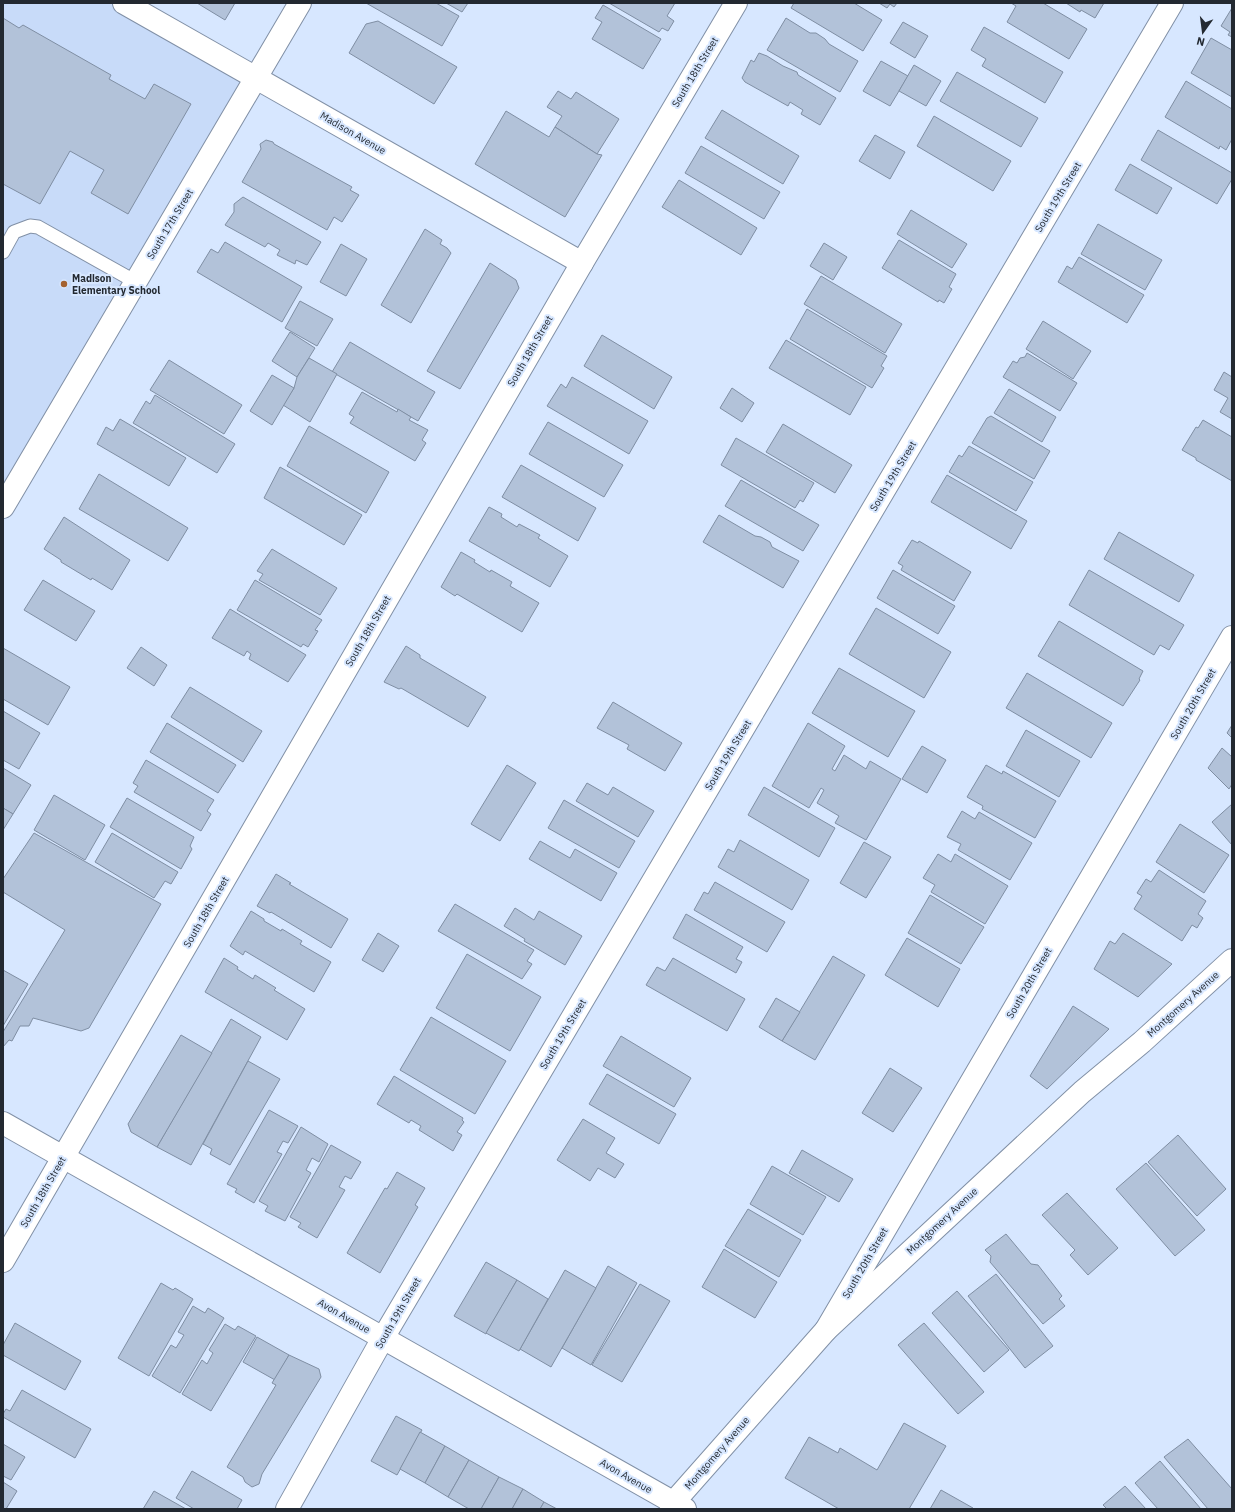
<svg xmlns="http://www.w3.org/2000/svg" width="1235" height="1512" font-family="'IBM Plex Sans',sans-serif">
  <style>
    .built { fill: #c8dbf9 }
    .building { fill: #b2c2d9; stroke: #7f8ea3 }
    .lines { fill: none; stroke-linecap: round; stroke-linejoin: round }
    .lane-casing { stroke: #8190a6; stroke-width: 15 }
    .street-casing { stroke: #8190a6; stroke-width: 24 }
    .secondary-casing { stroke: #8190a6; stroke-width: 24 }
    .lane { stroke: #fff; stroke-width: 13 }
    .street { stroke: #fff; stroke-width: 22 }
    .secondary { stroke: #fff; stroke-width: 22 }
    .poi-dot { fill: #a4612f; stroke: #d7e7ff; stroke-width: 1.5 }
    .labels { text-anchor: middle; dominant-baseline: central; stroke-width: 4; stroke-linejoin: round; paint-order: stroke }
    .street-label { font-size: 10px; fill: #232931; stroke: #d7e7ff }
    .poi-label { font-size: 10px; font-weight: bold; fill: #232931; stroke: #d7e7ff; text-anchor: start }
  </style>
  <rect width="100%" height="100%" fill="#d7e7ff"/>
  <!-- built -->
  <polygon class="built" points="3,3 110,3 247,81 3,487"/>
  <!-- building -->
  <g class="building">
    <polygon points="197,3 235,3 225,20"/>
    <polygon points="366,3 436,3 459,16 442,46"/>
    <polygon points="446,3 468,3 462,12"/>
    <polygon points="609,3 675,3 667,16 674,21 668,31 662,28 659,32"/>
    <polygon points="794,3 854,3 882,20 863,51 791,8"/>
    <polygon points="879,3 897,3 894,7 890,4 887,8"/>
    <polygon points="1011,3 1043,3 1087,29 1069,59 1007,22 1016,6"/>
    <polygon points="1066,3 1104,3 1095,18 1081,10 1080,12"/>
    <polygon points="603,5 661,39 643,69 592,39 602,22 595,18"/>
    <polygon points="1232,8 1232,37 1228,35 1230,32 1221,26"/>
    <polygon points="3,18 19,28 23,25 111,75 109,79 145,99 154,84 191,104 128,214 91,193 104,170 70,151 40,204 3,184"/>
    <polygon points="786,18 810,33 816,33 825,39 829,44 858,61 840,92 767,50"/>
    <polygon points="378,21 457,67 434,104 349,53 366,24"/>
    <polygon points="903,22 928,36 915,58 890,43"/>
    <polygon points="984,27 1063,72 1045,103 982,66 986,59 971,50"/>
    <polygon points="1211,38 1232,50 1232,97 1191,73"/>
    <polygon points="759,53 767,56 783,66 797,72 798,75 836,98 820,125 801,114 803,110 790,102 788,106 745,82 742,78 751,60 754,62"/>
    <polygon points="881,61 908,76 890,106 863,91"/>
    <polygon points="914,65 941,81 926,106 899,91"/>
    <polygon points="957,72 1038,118 1021,147 940,101"/>
    <polygon points="1186,81 1232,109 1232,139 1226,150 1220,146 1219,149 1165,117"/>
    <polygon points="558,91 571,99 576,92 619,119 597,154 555,127 562,116 547,107"/>
    <polygon points="722,110 799,156 783,184 705,138"/>
    <polygon points="506,111 549,137 555,127 597,154 602,155 565,217 475,164"/>
    <polygon points="934,116 1011,161 993,191 917,146"/>
    <polygon points="1158,130 1232,173 1232,179 1217,204 1141,160"/>
    <polygon points="875,135 905,152 890,179 859,161"/>
    <polygon points="266,140 273,142 274,144 352,187 350,190 359,195 342,222 334,217 327,230 242,182 261,149 260,144"/>
    <polygon points="701,146 780,192 764,219 685,173"/>
    <polygon points="1130,164 1172,188 1157,214 1115,190"/>
    <polygon points="679,180 757,228 741,255 662,207"/>
    <polygon points="243,197 321,242 307,265 296,260 295,264 277,255 280,250 268,243 265,247 225,225 234,212 234,204"/>
    <polygon points="911,210 967,244 952,268 897,234"/>
    <polygon points="1098,224 1162,260 1145,290 1081,254"/>
    <polygon points="425,229 442,240 440,244 447,248 451,253 411,323 381,305"/>
    <polygon points="899,240 956,274 949,287 952,289 944,303 939,300 938,302 882,268"/>
    <polygon points="225,242 302,287 282,322 197,272 211,249 218,253"/>
    <polygon points="824,243 847,257 833,280 810,266"/>
    <polygon points="341,244 367,259 346,296 320,282"/>
    <polygon points="1079,257 1144,295 1127,323 1058,282 1067,266 1072,269"/>
    <polygon points="490,263 516,280 519,288 460,389 427,371"/>
    <polygon points="821,276 902,324 885,353 804,304"/>
    <polygon points="300,301 333,319 317,346 285,328"/>
    <polygon points="807,309 887,356 881,366 884,368 872,388 790,339"/>
    <polygon points="1043,321 1091,351 1073,379 1026,349"/>
    <polygon points="290,332 315,348 297,377 272,361"/>
    <polygon points="602,335 672,377 654,409 584,366"/>
    <polygon points="786,340 866,387 850,415 769,368"/>
    <polygon points="350,342 435,392 418,421 332,372"/>
    <polygon points="1027,353 1077,383 1060,411 1003,377 1013,361 1017,363 1020,358 1025,357"/>
    <polygon points="309,358 337,374 310,422 283,405 294,388 297,377"/>
    <polygon points="169,360 242,405 224,434 150,390"/>
    <polygon points="1224,372 1232,377 1232,419 1220,412 1228,398 1214,390"/>
    <polygon points="272,375 294,388 272,425 250,411"/>
    <polygon points="572,377 648,421 629,454 547,406 561,384 566,388"/>
    <polygon points="732,388 754,403 742,422 720,408"/>
    <polygon points="1009,389 1056,417 1042,442 994,413"/>
    <polygon points="362,392 397,412 398,409 411,417 409,420 428,430 422,440 426,443 415,461 350,423 354,417 349,414"/>
    <polygon points="155,395 235,444 217,473 133,423 146,401 150,404"/>
    <polygon points="991,416 1050,451 1034,479 972,443 987,418"/>
    <polygon points="120,419 186,458 169,486 97,444 106,427 113,431"/>
    <polygon points="1203,420 1232,437 1232,481 1196,460 1196,458 1182,450 1196,427 1198,428"/>
    <polygon points="548,422 623,465 604,497 529,454"/>
    <polygon points="783,424 852,465 835,493 766,452"/>
    <polygon points="309,426 389,472 366,513 287,466"/>
    <polygon points="736,438 814,483 803,502 800,500 795,508 721,465"/>
    <polygon points="969,446 1033,482 1016,511 949,472 959,455 962,457"/>
    <polygon points="521,465 596,508 578,541 502,497"/>
    <polygon points="280,467 362,515 344,545 264,498"/>
    <polygon points="99,474 188,528 168,561 79,509"/>
    <polygon points="947,475 1027,521 1011,549 931,502"/>
    <polygon points="741,480 819,525 803,551 725,506"/>
    <polygon points="489,507 502,514 501,517 517,527 519,524 540,535 538,538 568,556 550,587 469,541"/>
    <polygon points="719,515 755,536 761,537 770,542 772,547 799,561 783,588 703,542"/>
    <polygon points="64,517 130,560 112,590 92,578 91,580 61,562 61,560 44,549"/>
    <polygon points="1119,532 1194,575 1179,602 1104,559"/>
    <polygon points="912,540 918,543 919,541 971,572 954,601 901,570 903,566 898,563"/>
    <polygon points="272,549 337,588 320,615 259,580 263,574 257,571"/>
    <polygon points="461,552 475,560 474,562 490,572 491,570 512,582 510,586 539,603 522,632 457,594 455,596 441,587"/>
    <polygon points="893,570 955,606 938,634 877,598"/>
    <polygon points="1089,570 1184,625 1169,650 1160,645 1154,655 1069,605"/>
    <polygon points="43,580 95,611 76,641 24,610"/>
    <polygon points="255,580 322,620 315,630 318,631 308,647 303,644 301,647 237,610"/>
    <polygon points="876,608 951,652 924,698 849,654"/>
    <polygon points="230,609 306,655 288,682 249,659 251,654 247,651 244,656 212,638"/>
    <polygon points="1059,621 1143,671 1139,679 1140,680 1123,706 1038,656"/>
    <polygon points="406,646 420,655 420,658 486,697 468,727 401,688 399,689 384,682"/>
    <polygon points="141,647 167,665 154,686 127,668"/>
    <polygon points="3,648 70,687 48,725 3,699"/>
    <polygon points="839,668 915,711 888,757 812,713"/>
    <polygon points="1027,673 1112,723 1091,758 1006,708"/>
    <polygon points="190,687 262,731 243,762 171,717"/>
    <polygon points="613,702 682,743 665,771 627,749 629,745 597,728"/>
    <polygon points="3,711 40,733 19,769 3,760"/>
    <polygon points="167,723 236,765 218,793 150,752"/>
    <polygon points="808,723 845,746 832,769 835,771 844,755 866,769 870,761 901,779 866,840 835,823 839,816 817,803 824,790 821,788 809,808 772,786"/>
    <polygon points="1232,725 1232,738 1227,733"/>
    <polygon points="1026,730 1080,761 1059,797 1006,766"/>
    <polygon points="922,746 946,760 927,793 902,779"/>
    <polygon points="1222,748 1232,757 1232,784 1229,789 1208,768"/>
    <polygon points="146,760 214,800 207,811 211,814 201,831 134,792 138,786 133,783"/>
    <polygon points="507,765 536,783 500,841 471,824"/>
    <polygon points="986,765 1002,774 1003,771 1056,801 1035,838 982,809 983,806 967,797"/>
    <polygon points="3,768 31,785 13,814 3,808"/>
    <polygon points="587,783 608,795 613,787 654,811 638,837 576,801"/>
    <polygon points="764,787 835,828 819,857 748,815"/>
    <polygon points="54,795 105,825 85,860 34,830"/>
    <polygon points="127,798 194,837 190,846 192,849 181,869 110,827"/>
    <polygon points="564,800 635,841 619,868 548,828"/>
    <polygon points="1232,804 1232,845 1212,822"/>
    <polygon points="3,808 13,814 3,830"/>
    <polygon points="962,811 975,819 979,812 1032,843 1010,880 958,850 961,844 947,837"/>
    <polygon points="1180,824 1229,855 1204,893 1156,862"/>
    <polygon points="34,833 161,904 89,1028 81,1031 33,1018 29,1026 20,1026 12,1041 9,1040 3,1047 3,1032 65,930 3,892 3,879"/>
    <polygon points="112,833 178,872 171,884 165,881 154,898 95,862"/>
    <polygon points="740,840 809,880 792,910 718,867 728,849 734,852"/>
    <polygon points="540,841 570,858 575,849 617,873 601,901 529,859"/>
    <polygon points="864,842 891,857 866,898 840,883"/>
    <polygon points="938,854 951,862 955,854 1008,886 985,924 931,892 935,885 923,878"/>
    <polygon points="1159,870 1206,901 1198,914 1203,918 1197,928 1192,925 1182,941 1134,909 1142,896 1137,893 1146,879 1151,882"/>
    <polygon points="276,874 291,883 289,884 348,919 331,948 271,912 270,913 257,906"/>
    <polygon points="715,882 785,922 767,952 694,910 704,892 708,894"/>
    <polygon points="930,895 984,927 961,964 908,933"/>
    <polygon points="455,904 534,950 527,961 532,964 522,979 438,931"/>
    <polygon points="515,908 534,920 539,911 582,936 565,965 524,941 525,939 504,926"/>
    <polygon points="251,911 264,919 264,921 281,931 282,929 302,941 300,944 331,962 314,992 245,951 243,955 230,946"/>
    <polygon points="686,914 743,947 736,959 742,962 736,973 673,938"/>
    <polygon points="378,933 399,946 383,972 362,960"/>
    <polygon points="1123,933 1172,964 1138,997 1094,969 1110,941 1115,944"/>
    <polygon points="907,938 960,969 938,1007 885,975"/>
    <polygon points="467,954 541,997 510,1051 436,1008"/>
    <polygon points="833,956 865,975 815,1060 782,1041"/>
    <polygon points="224,958 238,967 237,969 253,979 255,975 276,988 274,990 305,1009 287,1040 205,992"/>
    <polygon points="673,958 745,999 727,1031 646,985 657,967 665,971"/>
    <polygon points="3,970 28,984 3,1026"/>
    <polygon points="776,998 800,1012 782,1041 759,1027"/>
    <polygon points="1073,1006 1109,1029 1047,1089 1030,1076"/>
    <polygon points="431,1017 506,1061 475,1114 400,1070"/>
    <polygon points="231,1019 261,1037 191,1165 157,1147"/>
    <polygon points="181,1035 212,1053 157,1147 131,1132 128,1124"/>
    <polygon points="621,1036 691,1078 674,1107 603,1066"/>
    <polygon points="248,1061 280,1079 230,1165 210,1154 212,1149 203,1144"/>
    <polygon points="890,1068 922,1088 893,1132 862,1113"/>
    <polygon points="607,1074 676,1114 659,1144 589,1104"/>
    <polygon points="394,1076 463,1118 462,1120 464,1122 457,1132 462,1135 453,1151 419,1130 421,1126 411,1120 409,1123 377,1104"/>
    <polygon points="269,1110 298,1126 288,1143 283,1141 277,1152 282,1154 254,1203 235,1192 237,1189 227,1184"/>
    <polygon points="583,1119 615,1138 606,1153 624,1164 615,1178 598,1168 590,1181 557,1160"/>
    <polygon points="301,1127 328,1144 319,1162 312,1158 306,1170 311,1173 285,1221 265,1211 268,1206 259,1201"/>
    <polygon points="1178,1135 1226,1189 1197,1216 1148,1162"/>
    <polygon points="331,1145 361,1162 351,1179 345,1176 339,1187 345,1190 317,1238 298,1227 301,1223 290,1217"/>
    <polygon points="802,1150 853,1179 839,1202 789,1173"/>
    <polygon points="1146,1163 1205,1230 1175,1256 1116,1189"/>
    <polygon points="772,1166 826,1197 803,1235 750,1204"/>
    <polygon points="397,1172 425,1188 415,1205 418,1207 380,1273 347,1253 385,1188 387,1189"/>
    <polygon points="1067,1193 1118,1248 1088,1275 1070,1255 1075,1250 1042,1215"/>
    <polygon points="748,1209 801,1240 779,1277 725,1246"/>
    <polygon points="1006,1234 1031,1264 1038,1265 1062,1296 1059,1299 1065,1306 1043,1324 990,1262 991,1256 985,1250"/>
    <polygon points="724,1249 777,1282 755,1318 702,1287"/>
    <polygon points="486,1262 517,1280 486,1334 454,1316"/>
    <polygon points="608,1266 637,1283 591,1365 562,1348"/>
    <polygon points="565,1270 596,1288 551,1367 520,1349"/>
    <polygon points="996,1274 1053,1346 1025,1368 968,1296"/>
    <polygon points="517,1280 548,1299 519,1351 486,1333"/>
    <polygon points="161,1283 173,1290 175,1288 193,1299 149,1376 118,1358"/>
    <polygon points="640,1284 670,1301 622,1382 592,1365"/>
    <polygon points="957,1291 1009,1350 984,1372 932,1313"/>
    <polygon points="193,1306 205,1313 208,1308 224,1318 180,1393 152,1376 171,1345 176,1348 184,1335 178,1332"/>
    <polygon points="15,1323 81,1361 65,1390 3,1355 3,1345"/>
    <polygon points="924,1323 984,1392 958,1414 898,1345"/>
    <polygon points="225,1324 235,1330 238,1326 256,1336 211,1411 182,1394 202,1360 207,1364 213,1353 209,1350"/>
    <polygon points="257,1337 289,1355 275,1380 243,1362"/>
    <polygon points="289,1355 319,1369 321,1377 262,1474 259,1484 252,1487 245,1482 243,1477 227,1467 276,1385 272,1383"/>
    <polygon points="22,1390 91,1429 75,1458 3,1417 3,1414 6,1409 10,1411"/>
    <polygon points="396,1416 422,1430 397,1475 371,1461"/>
    <polygon points="904,1423 946,1446 909,1509 839,1509 785,1478 809,1437 838,1453 840,1448 877,1470"/>
    <polygon points="420,1432 445,1446 425,1483 400,1469"/>
    <polygon points="1188,1439 1232,1489 1232,1509 1208,1509 1164,1457"/>
    <polygon points="3,1444 25,1457 11,1480 3,1476"/>
    <polygon points="445,1446 469,1460 448,1497 425,1483"/>
    <polygon points="469,1460 499,1477 481,1509 469,1509 448,1497"/>
    <polygon points="1160,1461 1201,1509 1158,1509 1135,1483"/>
    <polygon points="192,1471 242,1500 237,1509 194,1509 176,1498"/>
    <polygon points="499,1477 523,1489 512,1509 481,1509"/>
    <polygon points="3,1482 17,1491 6,1509 3,1509"/>
    <polygon points="1125,1486 1146,1509 1107,1509 1103,1505"/>
    <polygon points="523,1489 544,1502 540,1509 512,1509"/>
    <polygon points="941,1490 973,1508 973,1509 930,1509"/>
    <polygon points="154,1491 186,1509 143,1509"/>
    <polygon points="544,1502 557,1509 540,1509"/>
  </g>
  <g class="lines">
    <defs>
      <polyline id="lane" points="3,252 14,232 30,226 38,227 136,282"/>
      <g id="street">
        <polyline points="124,3 582,263"/>
        <polyline points="3,507 300,3"/>
        <polyline points="826,1330 1232,637"/>
        <polyline points="287,1509 383,1338 1172,3"/>
        <polyline points="671,1509 673,1503 826,1330 1082,1092 1142,1042 1232,960"/>
      </g>
      <g id="secondary">
        <polyline points="3,1123 685,1509"/>
        <polyline points="3,1261 582,263 736,3"/>
      </g>
    </defs>
    <!-- lane casing -->
    <use href="#lane" class="lane-casing"/>
    <!-- street casing -->
    <use href="#street" class="street-casing"/>
    <!-- secondary casing -->
    <use href="#secondary" class="secondary-casing"/>
    <!-- lane -->
    <use href="#lane" class="lane"/>
    <!-- street -->
    <use href="#street" class="street"/>
    <!-- secondary -->
    <use href="#secondary" class="secondary"/>
  </g>
  <!-- markers -->
  <circle class="poi-dot" cx="64" cy="284" r="4"/>
  <g class="labels">
    <!-- street labels -->
    <g class="street-label">
      <text transform="translate(695 72) rotate(-59)">South 18th Street</text>
      <text transform="translate(353 133) rotate(30)">Madison Avenue</text>
      <text transform="translate(1058 197) rotate(-59)">South 19th Street</text>
      <text transform="translate(170 224) rotate(-59)">South 17th Street</text>
      <text transform="translate(530 351) rotate(-60)">South 18th Street</text>
      <text transform="translate(893 476) rotate(-59)">South 19th Street</text>
      <text transform="translate(368 631) rotate(-60)">South 18th Street</text>
      <text transform="translate(1193 704) rotate(-60)">South 20th Street</text>
      <text transform="translate(728 755) rotate(-59)">South 19th Street</text>
      <text transform="translate(206 912) rotate(-60)">South 18th Street</text>
      <text transform="translate(1029 983) rotate(-60)">South 20th Street</text>
      <text transform="translate(1183 1004) rotate(-42)">Montgomery Avenue</text>
      <text transform="translate(563 1034) rotate(-59)">South 19th Street</text>
      <text transform="translate(43 1192) rotate(-60)">South 18th Street</text>
      <text transform="translate(942 1221) rotate(-43)">Montgomery Avenue</text>
      <text transform="translate(865 1263) rotate(-60)">South 20th Street</text>
      <text transform="translate(398 1313) rotate(-60)">South 19th Street</text>
      <text transform="translate(344 1316) rotate(30)">Avon Avenue</text>
      <text transform="translate(717 1453) rotate(-49)">Montgomery Avenue</text>
      <text transform="translate(626 1476) rotate(30)">Avon Avenue</text>
    </g>
    <!-- poi labels -->
    <g class="poi-label">
      <text x="72" y="278">Madison<tspan x="72" dy="12">Elementary School</tspan></text>
    </g>
  </g>
  <!-- border -->
  <rect width="1235" height="1512" fill="none" stroke="#232931" stroke-width="8"/>
  <!-- north arrow -->
  <g transform="translate(1203 32) rotate(194)" stroke="#d7e7ff" stroke-width="3" paint-order="stroke">
  <path d="M0-3L7 15L0 10L-7 15Z" fill="#232931"/>
  <text y="-6" font-size="11" font-weight="bold" text-anchor="middle" fill="#232931">N</text>
  </g>
</svg>
